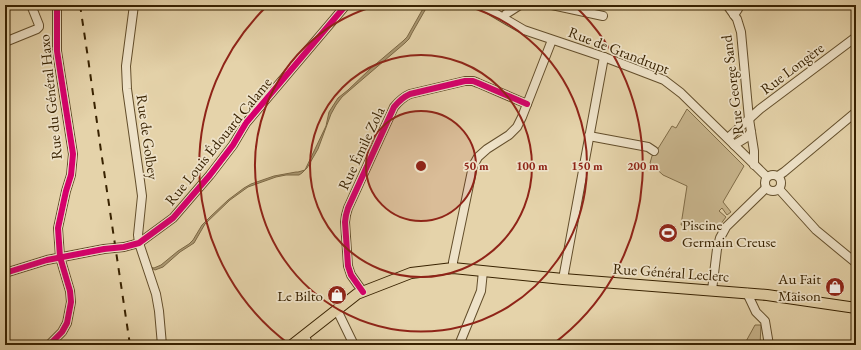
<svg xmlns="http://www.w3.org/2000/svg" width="861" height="350" font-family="'EB Garamond',serif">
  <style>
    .green { fill: #c8b58d; stroke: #806c47 }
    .water { fill: #aa9771; stroke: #7c6844 }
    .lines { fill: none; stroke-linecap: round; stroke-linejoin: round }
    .minor-casing { stroke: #634e2b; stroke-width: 10 }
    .major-casing { stroke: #382201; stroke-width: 12 }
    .minor { stroke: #eee2c8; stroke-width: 8 }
    .major { stroke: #e5d3aa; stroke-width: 10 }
    .rail { stroke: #382201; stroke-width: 2; stroke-dasharray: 7 7; stroke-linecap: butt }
    .cycleway-casing { stroke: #eee2c8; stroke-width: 8 }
    .cycleway { stroke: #d6006c; stroke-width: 6 }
    .ring { fill: none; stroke: #8f2418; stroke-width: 2 }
    .labels { text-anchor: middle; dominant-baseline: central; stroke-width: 3.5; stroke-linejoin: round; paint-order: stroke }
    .street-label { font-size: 15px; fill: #382201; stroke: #eee2c8 }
    .poi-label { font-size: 15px; fill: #382201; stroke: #eee2c8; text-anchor: end }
    .centre { fill: #8f2418; stroke: #eee2c8; stroke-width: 2 }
    .ring-label { font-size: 12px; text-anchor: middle; font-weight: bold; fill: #8f2418; stroke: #eee2c8; stroke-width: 3.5; stroke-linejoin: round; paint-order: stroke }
  </style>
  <rect width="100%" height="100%" fill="#e5d3aa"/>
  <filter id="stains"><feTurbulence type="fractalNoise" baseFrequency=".005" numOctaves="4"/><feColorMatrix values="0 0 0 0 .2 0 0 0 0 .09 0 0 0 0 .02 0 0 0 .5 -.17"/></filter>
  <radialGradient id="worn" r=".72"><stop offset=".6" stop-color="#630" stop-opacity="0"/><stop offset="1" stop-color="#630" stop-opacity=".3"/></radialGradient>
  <!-- green -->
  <g class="green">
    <polygon points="687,109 744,166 723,202 731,212 727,215 722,208 719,211 726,217 717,229 716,229 681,225 687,186 663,175 650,163 652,156 659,147 672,126 676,128"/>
    <polygon points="755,325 761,325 760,345 744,345"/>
  </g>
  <!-- water -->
  <polygon class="water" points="425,5 428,5 412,33 409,39 405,43 357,84 342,97 336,105 331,114 318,149 307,168 302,173 299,175 286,175 276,177 248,187 230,200 205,224 194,243 180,252 163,267 155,270 150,267 154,268 161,265 178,251 189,244 193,240 202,225 211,216 228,200 244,188 251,184 274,176 296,172 298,172 305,170 326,126 329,112 338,98 348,90 370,69 403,41 407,37"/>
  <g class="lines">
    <defs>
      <g id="minor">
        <polyline points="134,5 126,66 127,89 140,181 142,196 138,235 139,243 156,294 159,311 162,345"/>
        <polyline points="481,5 524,30 604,57 664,80 681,93 767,177"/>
        <polyline points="552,5 603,16"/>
        <polyline points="727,5 737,19 741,32 749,119 754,151 754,165"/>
        <polyline points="734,15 738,9 736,5"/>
        <polyline points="504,18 506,14 520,5"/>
        <polyline points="5,42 37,29 39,27 39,25 31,5"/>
        <polyline points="589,136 648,147 654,151"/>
        <polyline points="728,138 760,109 856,37"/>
        <polyline points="734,145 747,137 751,132"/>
        <circle cx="773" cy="183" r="8"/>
        <polyline points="778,176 784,172 856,112"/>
        <polyline points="779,189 816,230 856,263"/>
        <polyline points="453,268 453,262 473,166 478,157 487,149 509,135 517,127 522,117 552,40"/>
        <polyline points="5,273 47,260 104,249 124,247 139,243 173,218 210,175 233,145 246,123 346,5"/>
        <polyline points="563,279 604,57"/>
        <polyline points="712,290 717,249 720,238 726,227 766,188"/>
        <path d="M363,292L351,275L348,266L345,222L346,215L348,208L394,107C399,101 403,97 410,94L465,81H473L478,83L527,104"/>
        <polyline points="747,293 756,312 765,321 769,345"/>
        <polyline points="337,310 354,345"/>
        <polyline points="304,335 309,345"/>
        <polyline points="49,345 62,332 67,323 71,302 70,291 60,257 58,228 66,191 71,175 73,154 57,51 57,5"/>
        <polyline points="459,345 481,291 483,271"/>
      </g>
      <polyline id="major" points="292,345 357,294 411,273 453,268 563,279 767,295 856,308"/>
    </defs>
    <!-- minor casing -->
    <use href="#minor" class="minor-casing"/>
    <!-- major casing -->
    <use href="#major" class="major-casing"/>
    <!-- minor -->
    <use href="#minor" class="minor"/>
    <!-- major -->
    <use href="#major" class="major"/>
    <!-- rail -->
    <polyline class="rail" points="80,5 88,58 101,151 130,345"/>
    <defs>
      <g id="cycleway">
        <polyline points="5,273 47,260 104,249 124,247 139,243 173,218 210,175 233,145 246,123 346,5"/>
        <path d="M363,292L351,275L348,266L345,222L346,215L348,208L394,107C399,101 403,97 410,94L465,81H473L478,83L527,104"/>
        <polyline points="49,345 62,332 67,323 71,302 70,291 60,257 58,228 66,191 71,175 73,154 57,51 57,5"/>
      </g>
    </defs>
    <!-- cycleway casing -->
    <use href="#cycleway" class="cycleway-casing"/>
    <!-- cycleway -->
    <use href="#cycleway" class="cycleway"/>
  </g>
  <!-- distance rings -->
  <circle cx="421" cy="166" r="55" fill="#8f2418" fill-opacity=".12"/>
  <g class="ring">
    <circle cx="421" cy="166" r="55"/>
    <circle cx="421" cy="166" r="111"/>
    <path d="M463 5A166 166 0 1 1 379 5"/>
    <path d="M289 344A222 222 0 0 1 267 6M575 6A222 222 0 0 1 553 344"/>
  </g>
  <!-- icons -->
  <defs>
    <symbol id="stadium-disc" viewBox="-11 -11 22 22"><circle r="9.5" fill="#8f2418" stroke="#eee2c8"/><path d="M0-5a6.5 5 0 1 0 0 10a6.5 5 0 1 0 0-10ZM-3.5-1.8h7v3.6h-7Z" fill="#fff"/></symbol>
    <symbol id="shop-disc" viewBox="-11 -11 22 22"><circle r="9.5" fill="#8f2418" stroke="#eee2c8"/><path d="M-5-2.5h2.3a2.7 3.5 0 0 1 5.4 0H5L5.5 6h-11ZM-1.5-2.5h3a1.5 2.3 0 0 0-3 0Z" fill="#fff"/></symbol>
  </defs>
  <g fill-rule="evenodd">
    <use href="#stadium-disc" x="657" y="222" width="22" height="22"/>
    <use href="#shop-disc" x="824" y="276" width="22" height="22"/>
    <use href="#shop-disc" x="326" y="284" width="22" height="22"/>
  </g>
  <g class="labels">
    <!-- street labels -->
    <g class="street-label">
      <text transform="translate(619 50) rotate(21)">Rue de Grandrupt</text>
      <text transform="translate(792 68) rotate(-37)">Rue Longère</text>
      <text transform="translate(732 85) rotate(-97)">Rue George Sand</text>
      <text transform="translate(50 97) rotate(-96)">Rue du Général Haxo</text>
      <text transform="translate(148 137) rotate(82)">Rue de Golbey</text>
      <text transform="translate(218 141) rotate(-51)">Rue Louis Édouard Calame</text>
      <text transform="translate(361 148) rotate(-65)">Rue Émile Zola</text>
      <text transform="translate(671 272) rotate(4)">Rue Général Leclerc</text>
    </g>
    <!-- poi labels -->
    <g class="poi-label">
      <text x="682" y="224" text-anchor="start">Piscine<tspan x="682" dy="17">Germain Creuse</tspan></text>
      <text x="821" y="278">Au Fait<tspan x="821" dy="17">Maison</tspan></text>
      <text x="323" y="295">Le Bilto</text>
    </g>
  </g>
  <circle cx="421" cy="166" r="6" class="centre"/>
  <g class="ring-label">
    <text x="476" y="170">50 m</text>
    <text x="532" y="170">100 m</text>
    <text x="587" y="170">150 m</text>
    <text x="643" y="170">200 m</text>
  </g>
  <!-- margin -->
  <rect width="861" height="350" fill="none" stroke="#e5d3aa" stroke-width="20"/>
  <rect x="6" y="6" width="849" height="338" fill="none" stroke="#382201" stroke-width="2"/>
  <rect x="10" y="10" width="841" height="330" fill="none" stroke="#382201"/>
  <rect width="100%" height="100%" filter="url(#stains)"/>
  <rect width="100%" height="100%" fill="url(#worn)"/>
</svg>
